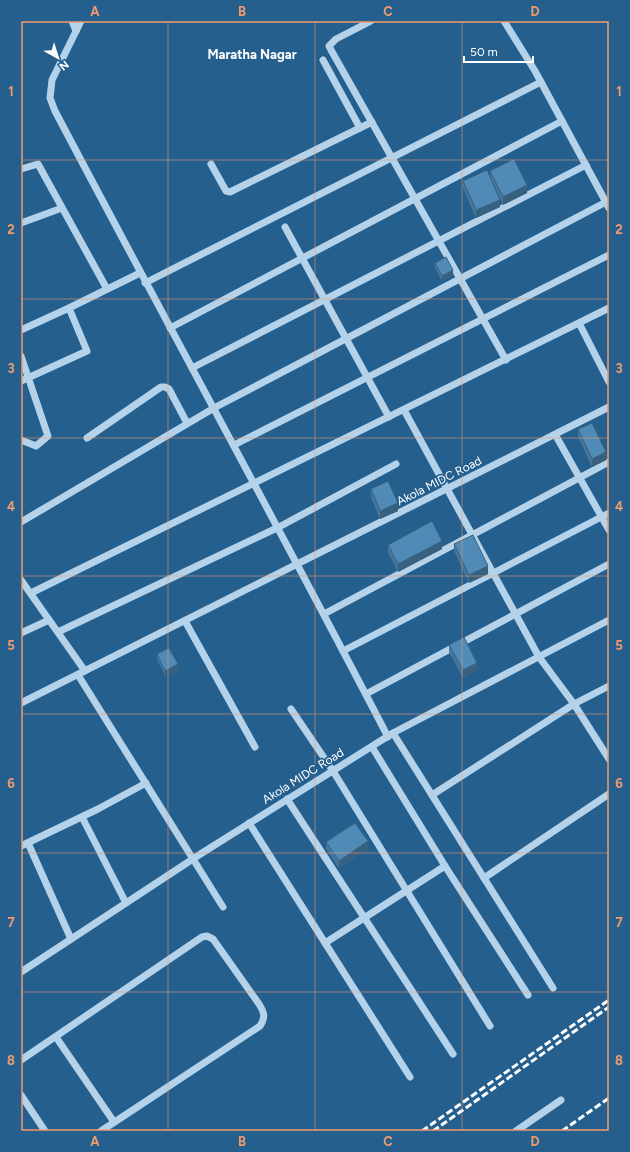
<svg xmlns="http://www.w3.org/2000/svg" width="630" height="1152" font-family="Figtree,sans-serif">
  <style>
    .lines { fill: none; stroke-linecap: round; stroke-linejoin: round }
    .minor { stroke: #b4d3eb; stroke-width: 7 }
    .rail { stroke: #fff; stroke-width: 3; stroke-dasharray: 7 3; stroke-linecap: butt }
    .wall { fill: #45779d }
    .shaded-wall { fill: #38617f }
    .building { fill: #508ab6; stroke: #38617f }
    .grid { fill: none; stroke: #f19b6d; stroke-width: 1; stroke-opacity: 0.55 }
    .labels { text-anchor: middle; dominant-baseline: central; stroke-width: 3.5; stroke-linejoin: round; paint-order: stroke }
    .street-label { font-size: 12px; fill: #fff; stroke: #245f8e }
    .neighbourhood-label { font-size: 13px; font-weight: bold; fill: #fff; stroke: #245f8e }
    .neatline { fill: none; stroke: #f19b6d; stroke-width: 1.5 }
    .grid-label { font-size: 13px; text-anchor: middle; font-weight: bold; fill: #f19b6d }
  </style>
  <rect width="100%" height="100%" fill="#245f8e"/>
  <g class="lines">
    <!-- minor -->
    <g class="minor">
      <polyline points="72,21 76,31"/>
      <path d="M81,21L52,80L50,98L55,111C165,320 279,527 388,737"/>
      <polyline points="371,21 336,39 329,46 331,50 506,360"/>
      <polyline points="504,21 535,71 609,208"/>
      <polyline points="323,60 360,128"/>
      <polyline points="211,164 226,191 230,192 372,122"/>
      <polyline points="21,169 38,164 107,289"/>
      <polyline points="21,223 62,208"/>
      <polyline points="285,227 389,417"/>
      <polyline points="145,283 541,82"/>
      <polyline points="579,323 609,382"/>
      <polyline points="170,328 562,121"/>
      <polyline points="21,330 69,308 140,273"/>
      <polyline points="21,356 48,436 36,446 21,440"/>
      <polyline points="192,368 586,165"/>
      <polyline points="21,381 87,351 69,308"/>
      <polyline points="404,410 539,657 574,704 609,686"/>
      <polyline points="556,436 609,530"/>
      <polyline points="87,438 161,387 165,387 169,389 187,423"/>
      <polyline points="234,445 609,255"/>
      <polyline points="21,522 214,408 606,202"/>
      <polyline points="21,580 85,671"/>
      <polyline points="31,593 609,308"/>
      <polyline points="324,614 609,462"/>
      <polyline points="185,621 255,747"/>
      <polyline points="58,632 279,527 396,464"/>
      <polyline points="21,633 49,620"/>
      <polyline points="343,651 609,513"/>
      <polyline points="78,675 223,907"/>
      <polyline points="366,694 609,564"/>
      <polyline points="21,703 609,407"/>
      <polyline points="291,709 333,771 490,1026"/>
      <polyline points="393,733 553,988"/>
      <polyline points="372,747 445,866 528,995"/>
      <polyline points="432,795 574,704 609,759"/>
      <polyline points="287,799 453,1054"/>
      <polyline points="82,817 126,903"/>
      <polyline points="249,823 410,1077"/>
      <polyline points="28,843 71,939"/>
      <polyline points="21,846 98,809 146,783"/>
      <polyline points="484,878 609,794"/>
      <polyline points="325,943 445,866"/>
      <polyline points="21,972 202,853 393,733 609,620"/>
      <polyline points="56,1037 114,1122"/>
      <path d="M21,1060L202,937L207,936L213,939L259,1004C264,1012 266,1017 260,1026L101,1131"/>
      <polyline points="21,1095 45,1131"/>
      <polyline points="516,1131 561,1100"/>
    </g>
    <!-- rail -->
    <g class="rail">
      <polyline points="422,1131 609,1000"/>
      <polyline points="433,1131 609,1007"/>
      <polyline points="562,1131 609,1098"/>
    </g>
  </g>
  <!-- wall -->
  <g class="wall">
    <polygon points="490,171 527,193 503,205 496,190 500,207 476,218 463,188 463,181 490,176"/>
    <polygon points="435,263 453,275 442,281 435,268"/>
    <polygon points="578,429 606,460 592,467 578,437"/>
    <polygon points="371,489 398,511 380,519 371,497"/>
    <polygon points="454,544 488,574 469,583 454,551"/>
    <polygon points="388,545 442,549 398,572 388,552"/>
    <polygon points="449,645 477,670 463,678 449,652"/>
    <polygon points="157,654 178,670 165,676 157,659"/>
    <polygon points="326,842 368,849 339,868 326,849"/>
  </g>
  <!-- shaded-wall -->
  <g class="shaded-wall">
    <polygon points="527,185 527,193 503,205 503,197"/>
    <polygon points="500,200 500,207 476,218 476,210"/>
    <polygon points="453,270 453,275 442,281 442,276"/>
    <polygon points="606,452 606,460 592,467 592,459"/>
    <polygon points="398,503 398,511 380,519 380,511"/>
    <polygon points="442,541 442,549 398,572 398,564"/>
    <polygon points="488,566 488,574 469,583 469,575"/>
    <polygon points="477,663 477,670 463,678 463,670"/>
    <polygon points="178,664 178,670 165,676 165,671"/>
    <polygon points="368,841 368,849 339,868 339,861"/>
  </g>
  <!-- building -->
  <g class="building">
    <polygon points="514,159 527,185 503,197 490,171"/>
    <polygon points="487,170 500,200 476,210 463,181"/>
    <polygon points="446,257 453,270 442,276 435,263"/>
    <polygon points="592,423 606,452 592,459 578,429"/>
    <polygon points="388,481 398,503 380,511 371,489"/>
    <polygon points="432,521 442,541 398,564 388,545"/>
    <polygon points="473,535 488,566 469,575 454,544"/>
    <polygon points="464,637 477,663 463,670 449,645"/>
    <polygon points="169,648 178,664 165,671 157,654"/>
    <polygon points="355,823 368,841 339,861 326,842"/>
  </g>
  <!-- grid -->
  <path class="grid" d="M168,21V1131M315,21V1131M462,21V1131M21,160H609M21,299H609M21,438H609M21,576H609M21,714H609M21,853H609M21,992H609"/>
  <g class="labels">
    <!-- street labels -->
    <g class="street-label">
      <text transform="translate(439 481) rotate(-27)">Akola MIDC Road</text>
      <text transform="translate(303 776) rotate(-32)">Akola MIDC Road</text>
    </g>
    <!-- neighbourhood labels -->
    <g class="neighbourhood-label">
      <text x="252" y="54">Maratha Nagar</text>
    </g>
  </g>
  <!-- border -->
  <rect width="630" height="1152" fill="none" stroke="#245f8e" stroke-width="44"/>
  <!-- north arrow -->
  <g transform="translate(58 58) rotate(141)" stroke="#245f8e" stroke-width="3" paint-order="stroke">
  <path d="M0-3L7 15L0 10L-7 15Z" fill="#ffffff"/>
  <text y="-6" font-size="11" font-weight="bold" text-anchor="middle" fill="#ffffff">N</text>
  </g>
  <!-- scale -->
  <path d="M464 56v6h69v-6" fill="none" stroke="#ffffff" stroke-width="2"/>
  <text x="470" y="56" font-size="12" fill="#ffffff" stroke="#245f8e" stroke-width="3" paint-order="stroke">50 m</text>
  <rect x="22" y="22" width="586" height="1108" class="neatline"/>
  <g class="grid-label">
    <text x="95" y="16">A</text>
    <text x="242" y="16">B</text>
    <text x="388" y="16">C</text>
    <text x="535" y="16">D</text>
    <text x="11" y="96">1</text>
    <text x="619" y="96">1</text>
    <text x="11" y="234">2</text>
    <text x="619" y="234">2</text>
    <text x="11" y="373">3</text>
    <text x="619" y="373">3</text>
    <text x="11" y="511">4</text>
    <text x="619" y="511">4</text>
    <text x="11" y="650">5</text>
    <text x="619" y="650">5</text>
    <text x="11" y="788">6</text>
    <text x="619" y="788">6</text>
    <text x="11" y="927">7</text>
    <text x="619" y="927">7</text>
    <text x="11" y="1065">8</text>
    <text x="619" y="1065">8</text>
    <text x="95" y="1146">A</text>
    <text x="242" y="1146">B</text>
    <text x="388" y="1146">C</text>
    <text x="535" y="1146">D</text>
  </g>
</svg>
